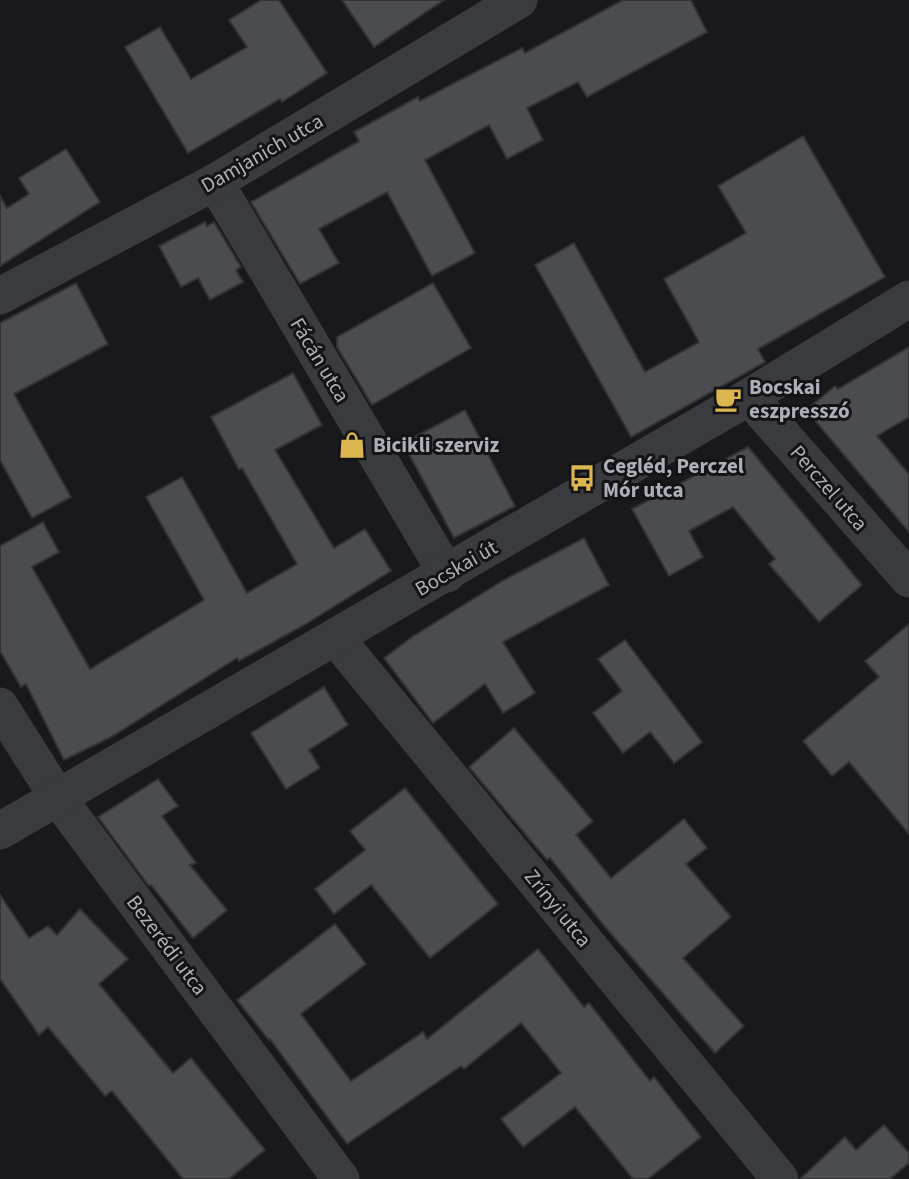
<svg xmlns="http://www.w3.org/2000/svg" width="909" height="1179" font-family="'Source Sans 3',sans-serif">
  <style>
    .building { fill: #4b4c4f; stroke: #333336; stroke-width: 2 }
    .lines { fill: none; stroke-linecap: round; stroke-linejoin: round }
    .street { stroke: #3a3b3f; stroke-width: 37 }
    .labels { text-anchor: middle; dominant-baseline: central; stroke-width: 6; stroke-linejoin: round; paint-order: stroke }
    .street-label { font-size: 21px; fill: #adb0b9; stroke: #141416 }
    .poi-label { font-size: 21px; font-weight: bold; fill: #adb0b9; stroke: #141416; text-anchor: start }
  </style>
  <rect width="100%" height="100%" fill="#19191b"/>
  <!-- building -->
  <g class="building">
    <polygon points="261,0 279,0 327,73 282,102 280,99 188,153 125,47 160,27 191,79 247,47 229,20"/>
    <polygon points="342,0 444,0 374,47"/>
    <polygon points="623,0 691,0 707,32 587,97 578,82 527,108 543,140 507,159 489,125 425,160 475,253 432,276 387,192 319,229 339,263 300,284 251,202 359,141 354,132 418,97 420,101 522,48 525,53"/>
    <polygon points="803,136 885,277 758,349 765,362 631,437 535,265 574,243 645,372 699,342 664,279 746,233 718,186"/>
    <polygon points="66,149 100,202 0,266 0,196 7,208 29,194 19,178"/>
    <polygon points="205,222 207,226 214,222 241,267 236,270 243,282 210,300 198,278 181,287 159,246"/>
    <polygon points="76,283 108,344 14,394 71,497 32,518 0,460 0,323"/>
    <polygon points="433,283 471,348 372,405 337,347 337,337"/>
    <polygon points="909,347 909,417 877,436 909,474 909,532 806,410 835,386 838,389"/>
    <polygon points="293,373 322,425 275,450 334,548 365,529 391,571 306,624 239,661 237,658 111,737 64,760 26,684 21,687 0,651 0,546 43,522 59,552 32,567 90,669 204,600 146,497 182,477 247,593 297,564 242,468 239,470 211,417"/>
    <polygon points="465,410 515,506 454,538 403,443"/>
    <polygon points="748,447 862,585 819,622 769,564 775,559 733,507 689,531 703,557 669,576 632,509"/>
    <polygon points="584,538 609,585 503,642 535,693 503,713 485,684 433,723 384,658 412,637 502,581"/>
    <polygon points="909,624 909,834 849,762 832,776 803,741 879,677 865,661"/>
    <polygon points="625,640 702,742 674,763 650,732 623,753 593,713 622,691 598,659"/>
    <polygon points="324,687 348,725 309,750 320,768 286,789 251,733"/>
    <polygon points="514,728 593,821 576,835 611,878 684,819 707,848 686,864 731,917 683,958 744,1026 715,1053 606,928 550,858 547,860 469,767"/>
    <polygon points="158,779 178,806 162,816 196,863 190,865 227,910 193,938 151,885 149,886 98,817"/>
    <polygon points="405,788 498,904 430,958 371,885 334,914 315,889 365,850 350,831"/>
    <polygon points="0,895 29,938 48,926 57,935 80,909 128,959 99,984 173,1073 191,1058 265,1150 229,1179 183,1179 112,1091 105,1096 48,1027 39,1035 0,979"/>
    <polygon points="335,924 366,964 301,1014 351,1081 423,1032 427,1039 538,949 584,1007 589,1003 650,1081 654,1077 701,1137 648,1179 633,1179 575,1107 523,1147 501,1119 561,1073 521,1023 464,1069 461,1066 347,1144 270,1039 269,1040 237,1000"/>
    <polygon points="884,1125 909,1153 909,1163 890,1179 800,1179 845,1137 856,1150"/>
  </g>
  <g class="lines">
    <!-- street -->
    <g class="street">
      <polyline points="215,182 447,574"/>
      <polyline points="0,296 215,182 519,0"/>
      <polyline points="749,397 909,579"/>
      <polyline points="335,637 780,1179"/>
      <polyline points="0,706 58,798 341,1179"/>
      <polyline points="0,831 749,397 909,299"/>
    </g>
  </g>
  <!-- icons -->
  <defs>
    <symbol id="cafe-bare" viewBox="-9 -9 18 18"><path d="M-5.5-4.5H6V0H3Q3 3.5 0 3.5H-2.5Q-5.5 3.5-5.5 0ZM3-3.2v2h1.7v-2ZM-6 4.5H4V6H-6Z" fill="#dcb64f" stroke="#141416" stroke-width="2.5" paint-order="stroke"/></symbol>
    <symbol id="shop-bare" viewBox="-9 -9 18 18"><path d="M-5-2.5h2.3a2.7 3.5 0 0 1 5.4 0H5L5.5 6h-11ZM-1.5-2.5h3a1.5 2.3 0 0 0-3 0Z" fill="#dcb64f" stroke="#141416" stroke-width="2.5" paint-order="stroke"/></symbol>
    <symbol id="bus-bare" viewBox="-9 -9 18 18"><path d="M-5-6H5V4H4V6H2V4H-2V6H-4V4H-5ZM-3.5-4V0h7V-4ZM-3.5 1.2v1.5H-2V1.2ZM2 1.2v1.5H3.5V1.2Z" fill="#dcb64f" stroke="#141416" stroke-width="2.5" paint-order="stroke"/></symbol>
  </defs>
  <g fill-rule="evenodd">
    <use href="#cafe-bare" x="709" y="380" width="38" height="38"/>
    <use href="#shop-bare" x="333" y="426" width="38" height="38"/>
    <use href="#bus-bare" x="563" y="459" width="38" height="38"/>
  </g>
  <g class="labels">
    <!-- street labels -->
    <g class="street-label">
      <text transform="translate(262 153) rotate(-30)">Damjanich utca</text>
      <text transform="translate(320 360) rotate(59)">Fácán utca</text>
      <text transform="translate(829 488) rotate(49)">Perczel utca</text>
      <text transform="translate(456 568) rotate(-30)">Bocskai út</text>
      <text transform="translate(558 908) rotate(51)">Zrínyi utca</text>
      <text transform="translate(167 945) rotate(53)">Bezerédi utca</text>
    </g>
    <!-- poi labels -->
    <g class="poi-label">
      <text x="749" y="387">Bocskai<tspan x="749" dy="24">eszpresszó</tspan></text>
      <text x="373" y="445">Bicikli szerviz</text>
      <text x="603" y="466">Cegléd, Perczel<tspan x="603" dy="24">Mór utca</tspan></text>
    </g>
  </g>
</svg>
